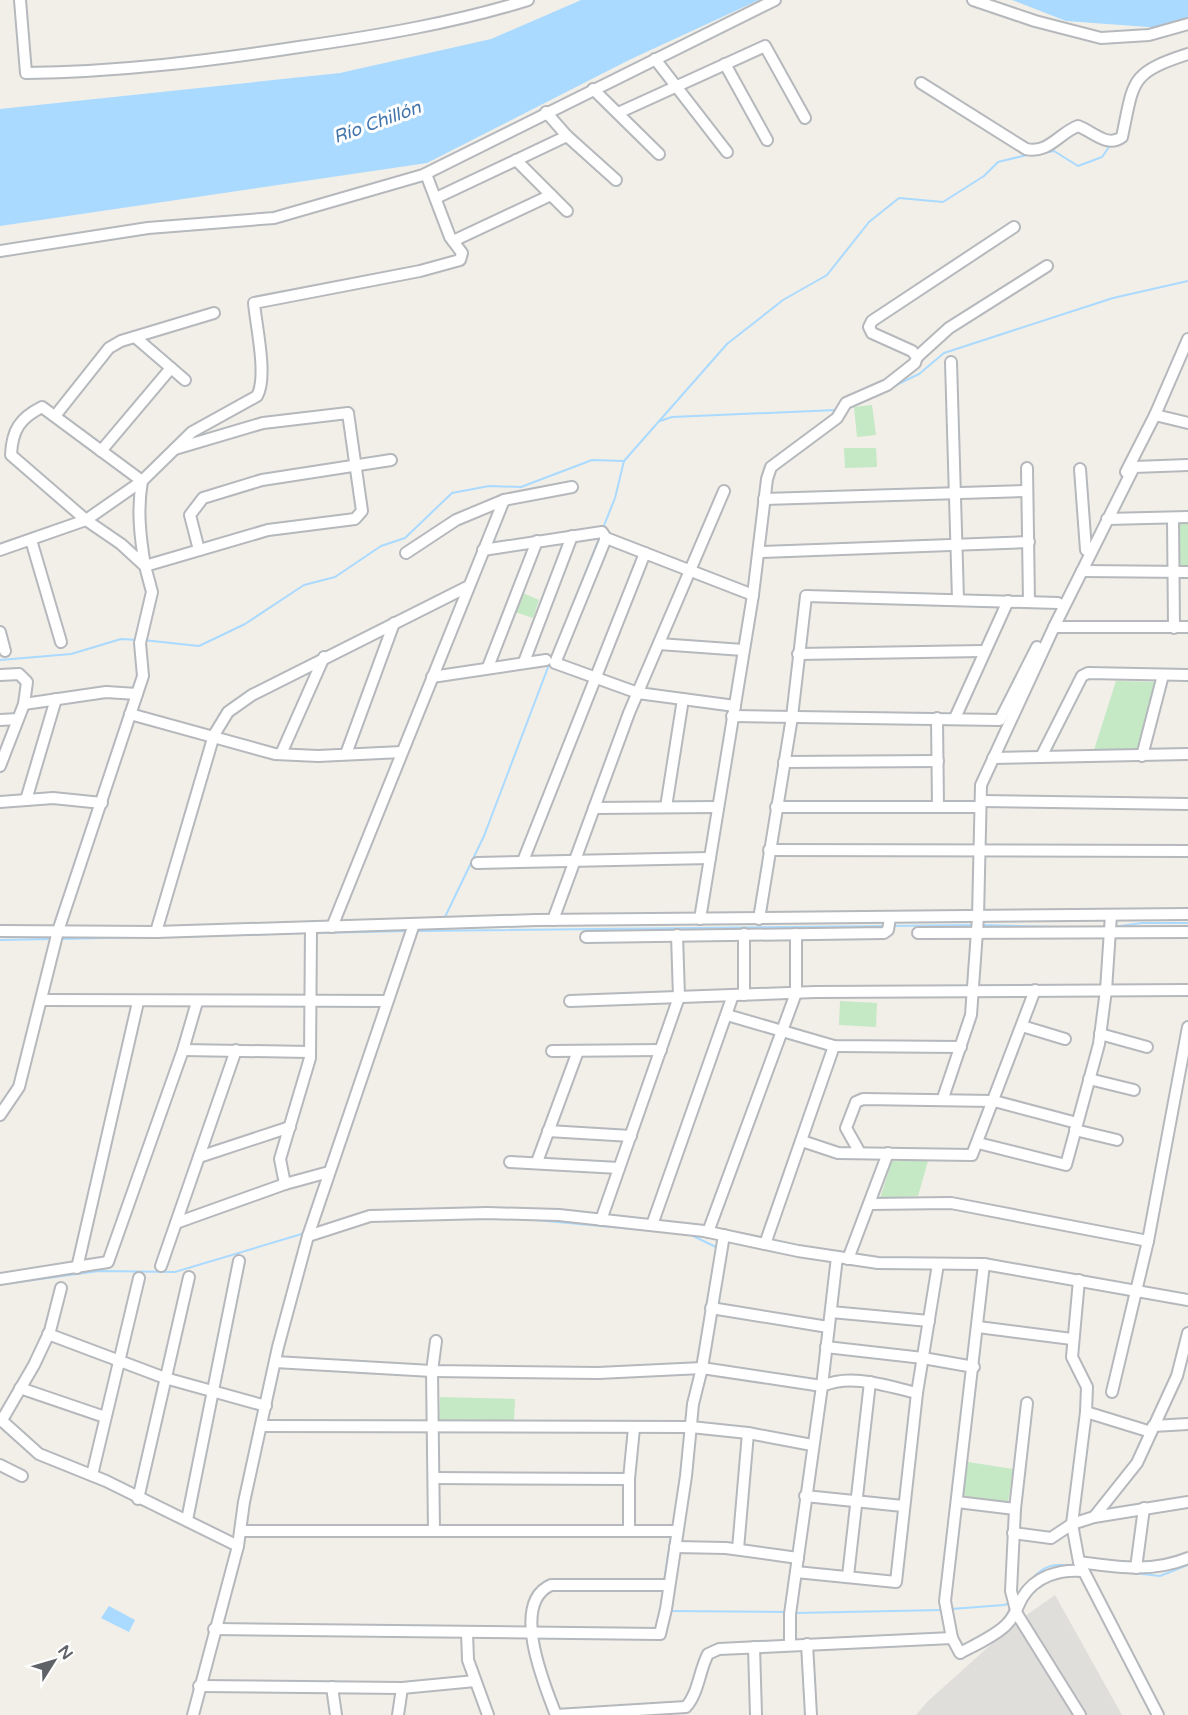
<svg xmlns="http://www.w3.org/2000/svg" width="1188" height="1715" font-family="'Varela Round',sans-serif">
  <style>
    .industrial { fill: #e0deda }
    .green { fill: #c5e8c5 }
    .water { fill: #aadaff }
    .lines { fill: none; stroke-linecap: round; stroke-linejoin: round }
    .stream { stroke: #aadaff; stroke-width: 2 }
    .minor-casing { stroke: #b5b8bc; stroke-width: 14 }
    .minor { stroke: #fff; stroke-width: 10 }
    .labels { text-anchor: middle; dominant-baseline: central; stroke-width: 6; stroke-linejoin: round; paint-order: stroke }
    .water-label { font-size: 18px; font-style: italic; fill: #4174aa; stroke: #fff }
  </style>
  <rect width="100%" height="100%" fill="#f1efe8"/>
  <!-- industrial -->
  <polygon class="industrial" points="1055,1595 1122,1715 916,1715 928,1701 1014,1624"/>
  <!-- green -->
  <g class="green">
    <polygon points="872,405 876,435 857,437 854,407"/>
    <polygon points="844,448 876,448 877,467 845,468"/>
    <rect x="1178" y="523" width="10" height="44"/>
    <polygon points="523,593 539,600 533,618 515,612"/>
    <polygon points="1116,681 1159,682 1138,749 1094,750"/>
    <polygon points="840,1001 877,1003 876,1027 839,1025"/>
    <polygon points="892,1161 928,1161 918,1196 880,1198"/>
    <polygon points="440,1397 515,1399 514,1421 439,1422"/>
    <polygon points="968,1462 1013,1469 1008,1503 963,1496"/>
  </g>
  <!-- water -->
  <g class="water">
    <polygon points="581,0 759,0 629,60 427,163 0,226 0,109 340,73 491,39"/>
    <polygon points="1012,0 1188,0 1188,20 1162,28 1066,21"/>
    <polygon points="109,1606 135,1620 129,1632 101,1618"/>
  </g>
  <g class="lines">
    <!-- stream -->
    <g class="stream">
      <polyline points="1042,153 1054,151 1078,166 1102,157 1111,144"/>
      <polyline points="894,386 919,374 944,353 1113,298 1188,281"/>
      <polyline points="848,408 867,399"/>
      <polyline points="660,421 672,417 836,410"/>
      <polyline points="603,528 615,498 624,461 727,344 783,300 827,275 869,222 899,198 943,202 984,176 998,162 1031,154"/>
      <polyline points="559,639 600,536"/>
      <polyline points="143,640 199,646 245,624 304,585 335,577 381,546 405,538 452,493 489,486 521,487 592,460 624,461"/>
      <polyline points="0,660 71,654 121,639 138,640"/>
      <polyline points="444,919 484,836 550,662"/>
      <polyline points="981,925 1060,927"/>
      <polyline points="891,926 973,925"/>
      <polyline points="1113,927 1142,923 1188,923"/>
      <polyline points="414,931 886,926"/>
      <polyline points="316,933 409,931"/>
      <polyline points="175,937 307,933"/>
      <polyline points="61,939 142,937"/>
      <polyline points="0,940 52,939"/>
      <polyline points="525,1219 644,1230"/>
      <polyline points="689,1234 718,1248"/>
      <polyline points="11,1283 99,1271 175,1272 305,1233"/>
      <polyline points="673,1526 682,1464"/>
      <polyline points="1089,1568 1160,1576 1188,1565"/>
      <path d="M1030,1581C1044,1565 1053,1563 1074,1566"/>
      <polyline points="664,1582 671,1535"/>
      <polyline points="951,1609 1004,1605 1010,1603"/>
      <polyline points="669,1611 786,1612"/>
      <polyline points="795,1613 942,1610"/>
    </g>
    <defs>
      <g id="minor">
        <path d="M20,0L26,73C118,72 208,61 299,47C376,36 454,23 528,0"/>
        <polyline points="973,0 1035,21 1101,38 1149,35 1188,24"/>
        <polyline points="655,59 727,152"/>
        <polyline points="725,64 767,140"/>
        <path d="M921,83L1026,149C1049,154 1059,133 1078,126C1094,132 1107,148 1122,137C1134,81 1129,73 1188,54"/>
        <polyline points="593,89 659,154"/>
        <polyline points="546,112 567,136 616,180"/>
        <polyline points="618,113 765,46 805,118"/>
        <polyline points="516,160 567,211"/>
        <polyline points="436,198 567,136"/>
        <polyline points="453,241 551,195"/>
        <polyline points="0,251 148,228 274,218 423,175 775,0"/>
        <polyline points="135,337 185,380"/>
        <polyline points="917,357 949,328 1047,266"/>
        <polyline points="951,362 958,599"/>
        <polyline points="1155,415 1188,423"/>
        <polyline points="55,416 109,348 121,341 214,313"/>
        <polyline points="101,451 171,368"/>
        <polyline points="1027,468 1029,602"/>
        <polyline points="1080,469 1086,550"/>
        <polyline points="1126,472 1155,415 1188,339"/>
        <polyline points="764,499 1027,491"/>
        <polyline points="1173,518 1174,628"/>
        <polyline points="1107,519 1188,517"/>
        <polyline points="606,538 555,663 638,693 735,706"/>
        <polyline points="31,540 61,642"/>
        <path d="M0,550L86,520L142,481L192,432L257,396C268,377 256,326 254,303L420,271L460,260L462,253L450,237L426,174"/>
        <polyline points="199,550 190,515 203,498 262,480 391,460"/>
        <polyline points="483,550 602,532 606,538 753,595"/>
        <polyline points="759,552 1029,542"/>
        <polyline points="406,553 456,520 504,500 572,487"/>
        <polyline points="1082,571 1188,572"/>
        <polyline points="1054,627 1188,627"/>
        <polyline points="0,632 5,651"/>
        <polyline points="659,644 743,650"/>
        <polyline points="798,654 983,651"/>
        <polyline points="524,662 572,536"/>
        <polyline points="488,667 537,541"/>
        <polyline points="0,675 19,674 27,682 24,704 0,766"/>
        <polyline points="432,677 546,660"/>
        <polyline points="24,704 106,692 137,694"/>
        <polyline points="130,714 275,754 318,756 402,752"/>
        <polyline points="732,716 1000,720 1037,647"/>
        <polyline points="937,718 938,807"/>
        <polyline points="955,718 1008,601"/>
        <polyline points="0,720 18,719"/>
        <polyline points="281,754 324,657"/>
        <polyline points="346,754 394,623"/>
        <polyline points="1142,756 1163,675"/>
        <polyline points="1041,757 1082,676 1088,673 1188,675"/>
        <polyline points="993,758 1188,754"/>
        <polyline points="784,762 938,761"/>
        <polyline points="26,800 56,699"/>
        <polyline points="981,801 1188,804"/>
        <polyline points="0,802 53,798 102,803"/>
        <polyline points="666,807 683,699"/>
        <polyline points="776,807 980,807"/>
        <polyline points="594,808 717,807"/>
        <polyline points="769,850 1188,851"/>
        <polyline points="523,861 645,553"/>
        <polyline points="477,863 710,858"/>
        <polyline points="700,919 753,595 767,479 771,467 837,418 846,403 887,385 915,363 917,357 912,351 872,333 869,327 872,321 1014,227"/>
        <polyline points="759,919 792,717 806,596 1058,603"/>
        <polyline points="553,920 629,713 724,491"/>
        <polyline points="332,927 504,500"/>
        <polyline points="0,931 156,932 536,920 1188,914"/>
        <polyline points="156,932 214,735 228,712 252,695 467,587"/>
        <polyline points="918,933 1188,932"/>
        <polyline points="586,937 884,933 888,930 890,918"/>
        <polyline points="744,995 744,934"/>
        <polyline points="41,1000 387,1001"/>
        <polyline points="570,1001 815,992 1188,990"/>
        <polyline points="727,1015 834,1046 961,1047"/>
        <polyline points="1022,1026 1065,1039"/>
        <polyline points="1100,1034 1147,1047"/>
        <polyline points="183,1050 310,1052"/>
        <polyline points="552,1051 661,1050"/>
        <polyline points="1089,1079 1134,1090"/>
        <polyline points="943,1098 971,1015 978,917 981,785 1054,627 1134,467 1188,465"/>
        <path d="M0,1115L19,1087L58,931L143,676L140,643L152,592L145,566L121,544L86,520L11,455C12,430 20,418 42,407L142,481C137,510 140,536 145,566L268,530L355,519L362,511L348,413L263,423L175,449"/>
        <polyline points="1075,1130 1117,1140"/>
        <polyline points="548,1131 631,1136"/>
        <polyline points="802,1141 838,1153 972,1155 1035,990"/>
        <polyline points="978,1143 1066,1165 1099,1044 1106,990 1111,915"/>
        <polyline points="860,1153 846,1128 856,1102 863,1099 994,1101 1077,1123"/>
        <polyline points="199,1157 290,1127"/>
        <polyline points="510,1162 619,1168"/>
        <polyline points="537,1162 578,1051"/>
        <polyline points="285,1184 280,1159 310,1058 311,928"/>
        <polyline points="869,1204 951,1203 1148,1241"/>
        <polyline points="601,1220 679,997 677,935"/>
        <polyline points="176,1223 285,1184 329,1172"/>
        <polyline points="652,1225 733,995"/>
        <polyline points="708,1232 796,993 796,934"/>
        <polyline points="308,1236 370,1216 487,1213 559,1215 704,1231 798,1251 878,1263 984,1264 1188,1300"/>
        <polyline points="765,1244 834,1046"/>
        <polyline points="848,1259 888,1153"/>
        <path d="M984,1264L945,1601L952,1638L960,1653C975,1645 993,1637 1005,1626C1015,1617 1016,1609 1022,1598C1035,1576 1060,1569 1083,1571"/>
        <polyline points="161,1266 236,1050"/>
        <polyline points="77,1268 138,1002"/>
        <polyline points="0,1279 108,1262 183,1050 197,1002"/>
        <polyline points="1079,1280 1072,1357 1087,1387 1086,1412 1072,1524 1079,1562 1158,1715"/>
        <polyline points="711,1308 828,1327"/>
        <polyline points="831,1312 929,1321"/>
        <polyline points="978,1327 1072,1339"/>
        <polyline points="48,1334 165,1378 266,1406"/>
        <polyline points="826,1347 923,1358 974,1367"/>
        <path d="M275,1362L432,1371L598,1373L702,1368L822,1386C852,1373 886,1386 917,1393"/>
        <polyline points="20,1388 105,1417"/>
        <polyline points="1112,1392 1148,1241 1188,1027"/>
        <polyline points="1027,1403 1015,1509 1011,1591 1017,1614 1080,1715"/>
        <polyline points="1086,1412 1151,1432"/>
        <polyline points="0,1419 39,1454 106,1481 238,1546"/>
        <polyline points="2,1420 34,1365 50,1331 61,1288"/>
        <polyline points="262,1426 691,1427 748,1433 812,1445"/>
        <polyline points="1153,1426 1188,1424"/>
        <polyline points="0,1465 22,1476"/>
        <polyline points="92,1475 139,1278"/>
        <polyline points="434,1478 629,1479"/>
        <polyline points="805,1496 903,1506"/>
        <polyline points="138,1499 189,1277"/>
        <polyline points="957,1502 1015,1509"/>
        <polyline points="1094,1517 1137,1463 1177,1376 1188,1333"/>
        <polyline points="187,1520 239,1261"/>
        <polyline points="434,1530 432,1371 436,1341"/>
        <polyline points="241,1531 677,1531"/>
        <polyline points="629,1531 629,1479 634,1428"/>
        <polyline points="1013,1533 1051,1538 1072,1524 1094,1517 1188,1502"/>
        <polyline points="675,1547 726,1548 798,1558"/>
        <polyline points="738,1549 748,1433"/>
        <path d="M1079,1562C1117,1567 1152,1573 1188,1558"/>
        <polyline points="1136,1568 1144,1508"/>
        <polyline points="796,1572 896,1582 917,1393 938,1264"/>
        <polyline points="848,1576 870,1382"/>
        <polyline points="214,1629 660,1634 666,1609 686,1476 693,1404 702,1368 724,1235"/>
        <polyline points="467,1632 468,1660 488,1715"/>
        <polyline points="790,1644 790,1614 822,1386 837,1257"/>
        <polyline points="807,1644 811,1715"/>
        <polyline points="754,1647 756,1715"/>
        <polyline points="199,1686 402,1688 475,1681"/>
        <polyline points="332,1687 336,1715"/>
        <polyline points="193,1715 238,1546 244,1502 278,1347 308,1236 414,924"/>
        <polyline points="398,1715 402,1688"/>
        <path d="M556,1715L686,1707C699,1692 699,1671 708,1654L719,1649L952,1638"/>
        <path d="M556,1715C544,1684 510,1603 551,1585H669"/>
      </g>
    </defs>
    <!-- minor casing -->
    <use href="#minor" class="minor-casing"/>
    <!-- minor -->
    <use href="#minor" class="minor"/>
  </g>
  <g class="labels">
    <!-- water labels -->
    <g class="water-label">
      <text transform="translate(377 122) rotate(-20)">Río Chillón</text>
    </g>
  </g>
  <!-- north arrow -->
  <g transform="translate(54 1661) rotate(53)" stroke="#ffffff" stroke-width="4.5" paint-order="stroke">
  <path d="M0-4.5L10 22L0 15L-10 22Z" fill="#5f6368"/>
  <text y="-9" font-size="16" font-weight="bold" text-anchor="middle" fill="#5f6368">N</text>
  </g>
</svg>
